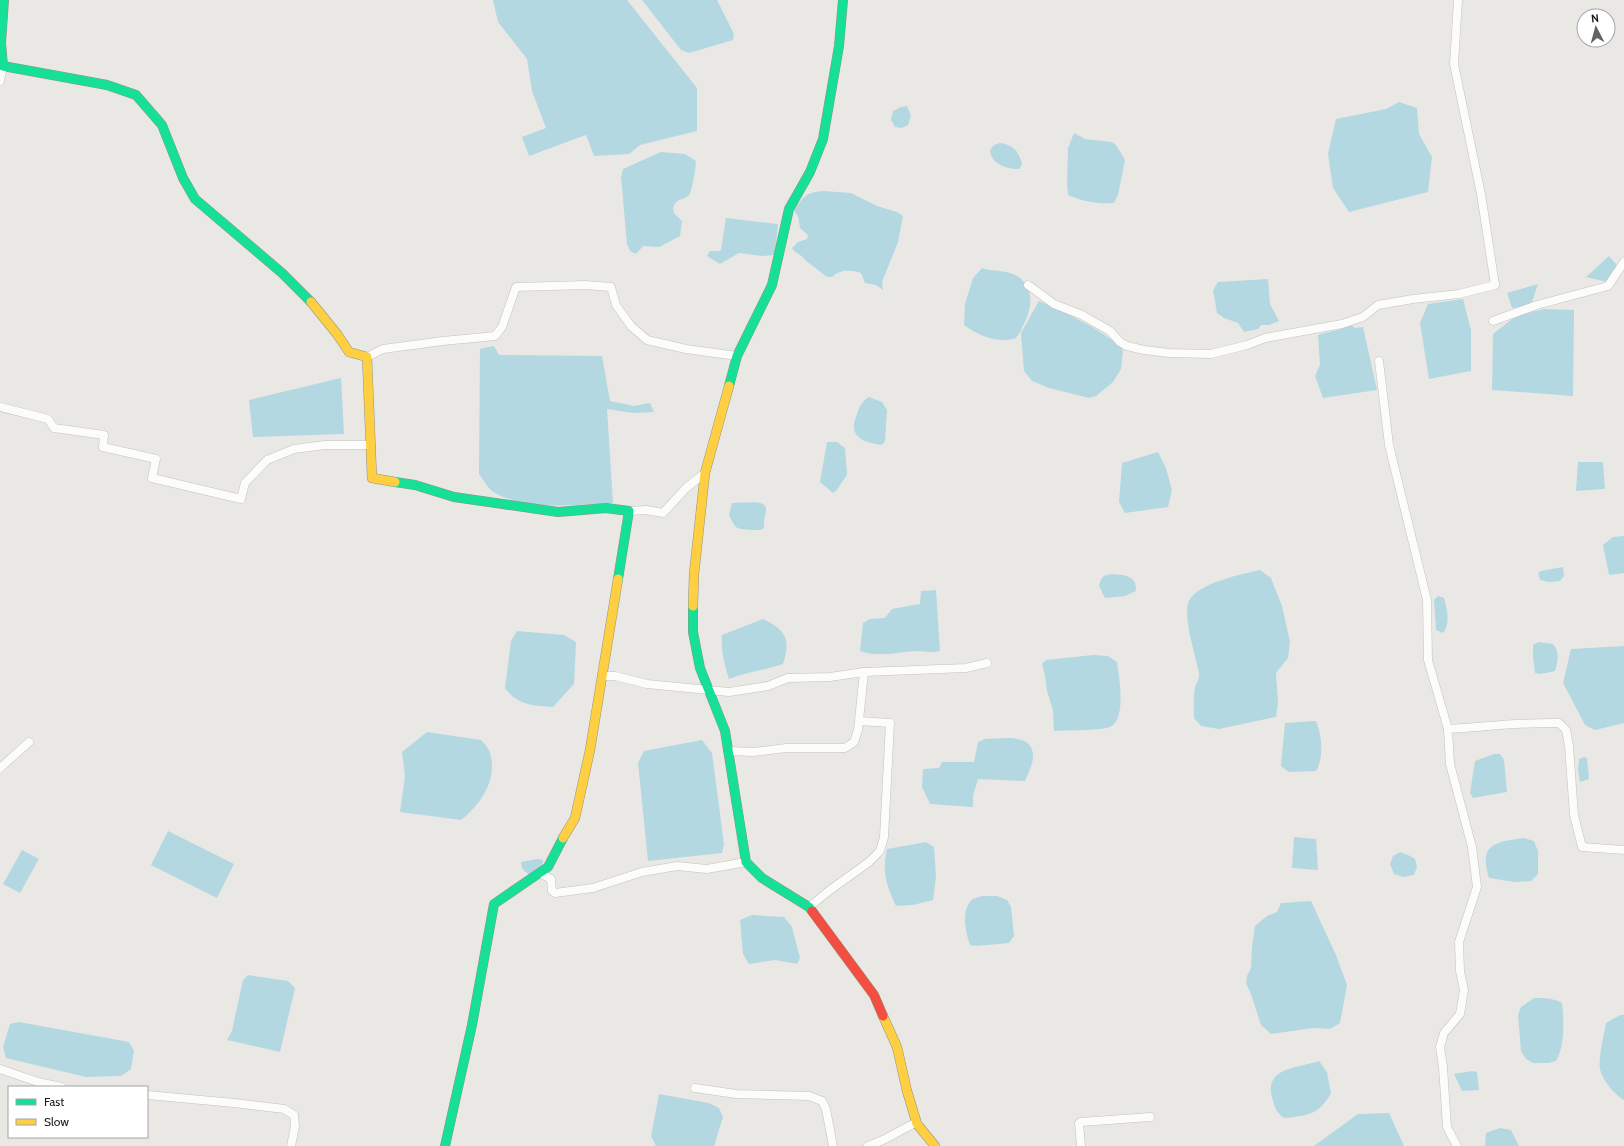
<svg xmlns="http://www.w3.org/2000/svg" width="1624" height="1146" font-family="Cabin,sans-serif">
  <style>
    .water { fill: #b3d8e1 }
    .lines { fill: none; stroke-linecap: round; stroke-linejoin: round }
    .street-casing { stroke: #c2c2c0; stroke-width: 9 }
    .fast-casing { stroke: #93947c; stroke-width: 10 }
    .slow-casing { stroke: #93947c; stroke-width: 10 }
    .jam-casing { stroke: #93947c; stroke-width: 10 }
    .street { stroke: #fcfcfb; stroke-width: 8 }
    .fast { stroke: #16e098; stroke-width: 9 }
    .slow { stroke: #ffcf43; stroke-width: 9 }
    .jam { stroke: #f24e42; stroke-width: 9 }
  </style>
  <rect width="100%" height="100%" fill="#eae8e4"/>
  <!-- water -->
  <g class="water">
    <polygon points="493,0 627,0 697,88 697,131 640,145 629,154 594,156 586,135 529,156 522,137 546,128 532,91 527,59 498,22"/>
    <polygon points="642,0 717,0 734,34 733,40 689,53 681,50"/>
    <polygon points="1399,102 1417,108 1419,134 1432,157 1428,192 1349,212 1333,188 1328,154 1336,119 1386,109"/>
    <polygon points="907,106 911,116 908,125 902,128 895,127 891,120 893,111 901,107"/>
    <path d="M1074,133L1085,139L1112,142L1116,145L1125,160L1118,195L1114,203C1098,204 1084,202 1068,195L1067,183L1068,148Z"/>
    <path d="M1000,143C1013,145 1019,151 1022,164L1019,169C1006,169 991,164 990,150L994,145Z"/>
    <path d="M661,152L685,154L696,161C696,166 692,192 689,195C683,202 677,196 673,208L674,213L682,221L680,236L659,247L643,246L636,254L630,251L627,244L621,177L623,169Z"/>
    <path d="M824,191L851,193L877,206L897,212L903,216L898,242L882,282L883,290L876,285L865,283L861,273C850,270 841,269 832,277H827L805,260C802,254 795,254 792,248L798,242L807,239L808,235L800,228L798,216L794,210C804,196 807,192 824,191Z"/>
    <polygon points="726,218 778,224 775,255 762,256 739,253 720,264 707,256 710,251 719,251 721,250"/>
    <polygon points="1609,256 1617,265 1607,282 1586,277"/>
    <path d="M982,268C993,272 1009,269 1020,278C1036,292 1031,311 1022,328C1020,332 1018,338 1013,339C996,343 977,335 964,325L965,304L973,278Z"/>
    <polygon points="1268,279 1270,304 1279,321 1269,325 1261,325 1258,329 1244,332 1238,323 1224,318 1217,313 1213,290 1218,282"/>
    <polygon points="1538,284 1531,305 1512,308 1507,293"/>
    <polygon points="1463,299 1471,330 1471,371 1429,379 1420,323 1428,304"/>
    <polygon points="1039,301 1068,314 1094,328 1120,345 1123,351 1121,369 1113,382 1096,396 1089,398 1049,388 1032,381 1024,371 1021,333"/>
    <polygon points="1544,309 1574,310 1573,396 1492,390 1493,334 1516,316"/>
    <path d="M1351,325L1355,328L1363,327L1377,390L1323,398L1315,376L1320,365L1318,335C1329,331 1340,331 1351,325Z"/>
    <path d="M494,346L499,355L602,356L610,401L634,406L650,403L654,412L633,413L607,409L613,503C578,505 522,511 492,491C487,487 483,479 479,474L480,349Z"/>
    <polygon points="341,378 344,434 253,437 249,400"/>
    <path d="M869,397L882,402L887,410L885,441L882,445C870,443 854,441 854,426C853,423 856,418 857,414C859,407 862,401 869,397Z"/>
    <polygon points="827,442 837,442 845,448 847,475 836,491 833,493 820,482"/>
    <polygon points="1158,452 1166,468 1172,490 1168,507 1125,513 1119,502 1122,463"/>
    <polygon points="1578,462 1603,462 1605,489 1576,491"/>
    <path d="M755,502C770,504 766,509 764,520C764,524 765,525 763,529C757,531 740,530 736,527C733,524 731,519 729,515L732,503Z"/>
    <polygon points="1624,536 1624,573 1609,575 1603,545 1613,537"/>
    <polygon points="1563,567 1564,576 1560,581 1549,582 1540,580 1538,573 1541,571"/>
    <path d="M1260,570L1271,578L1282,606L1290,642L1288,658L1276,673L1278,702L1276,717L1219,729L1201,726L1194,718C1194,709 1193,697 1195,688C1196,683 1200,678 1199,673C1196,657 1182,615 1189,601C1197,583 1243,574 1260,570Z"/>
    <path d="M1112,574C1124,575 1137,575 1136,591L1125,596L1105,598L1099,586C1101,577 1103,575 1112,574Z"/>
    <path d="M936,590L940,651C931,653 924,651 915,651C897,652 878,658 860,651L863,623L870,619L885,618L892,609L920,604L921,591Z"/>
    <path d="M1438,596L1444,598C1447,609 1451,623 1443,633L1436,630L1434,600Z"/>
    <path d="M763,619C786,630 791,639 783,664C765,670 746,672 729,679C724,664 721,651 722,635Z"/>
    <path d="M517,631L564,635L576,642L574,684L553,707C533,706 517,705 505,688L511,641Z"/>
    <path d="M1539,642L1553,644C1560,652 1558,661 1555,671L1541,674L1535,673L1533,657V645Z"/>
    <polygon points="1624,646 1624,723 1595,730 1585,725 1563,683 1571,649"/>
    <path d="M1093,655L1108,656L1117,662C1119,677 1127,720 1110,727C1098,731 1068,730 1054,731L1053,710L1047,691L1045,676L1042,664L1046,660Z"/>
    <path d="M1316,721C1322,735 1324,758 1316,771L1289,772L1281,766L1285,723Z"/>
    <path d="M427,732L481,740C484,744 489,748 490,753C498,779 481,804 461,820L400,812L405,776L402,752Z"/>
    <path d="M985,739C1002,739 1034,732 1033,757C1033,764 1028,774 1025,781L978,779L973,796V807L930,804L922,787L923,769L939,768L942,762H974L978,742Z"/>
    <polygon points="702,740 712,753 724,844 722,853 648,861 638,763 644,751"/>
    <polygon points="1494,754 1500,754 1504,760 1507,792 1473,798 1470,793 1475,761"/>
    <polygon points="1584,757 1587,758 1589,779 1580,782 1578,770 1579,759"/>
    <polygon points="168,831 234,864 217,898 151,865"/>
    <polygon points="1294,837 1316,839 1318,870 1292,868"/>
    <path d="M1524,838L1534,841L1538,851V874L1531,881L1515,882L1489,878C1478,843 1496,842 1524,838Z"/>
    <path d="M926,842L934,847L936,876L933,900L913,905L896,906C886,884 882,873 887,849Z"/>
    <polygon points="22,850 39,859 20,893 3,884"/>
    <polygon points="1400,852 1408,855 1415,859 1417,867 1414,875 1403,877 1394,874 1390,864 1393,856"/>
    <path d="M537,859L543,860L542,867L531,875C525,873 521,869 521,862Z"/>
    <path d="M982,896H997L1007,900L1011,907L1014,936L1009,943L977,946L970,945C966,933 960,909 973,899C975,898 979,897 982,896Z"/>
    <polygon points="1311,901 1336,955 1347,985 1340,1023 1330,1029 1313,1028 1271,1034 1261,1025 1251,994 1246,983 1247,976 1251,968 1252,946 1255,926 1267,916 1277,912 1281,903"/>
    <polygon points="752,915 784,917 792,927 800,958 797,964 775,960 749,964 743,954 740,920"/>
    <polygon points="248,975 288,981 295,988 280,1052 227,1040 232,1031 243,980"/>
    <path d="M1534,998C1544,998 1553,998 1562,1003C1564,1019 1565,1046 1556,1061L1548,1063H1533L1526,1059L1521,1051L1518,1015L1521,1007Z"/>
    <path d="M1620,1015H1624V1100C1615,1095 1602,1080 1600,1069C1598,1058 1604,1035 1606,1023Z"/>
    <polygon points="19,1022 129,1042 134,1051 131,1069 121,1076 86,1077 6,1058 3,1047 10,1024"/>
    <path d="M1319,1061L1327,1072L1331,1093C1319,1115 1307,1116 1284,1118C1275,1111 1275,1108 1272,1097C1264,1067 1299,1068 1319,1061Z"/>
    <polygon points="1472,1071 1477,1072 1479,1090 1462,1091 1454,1074"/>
    <polygon points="659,1094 709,1103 719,1108 723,1117 714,1146 656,1146 651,1136"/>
    <polygon points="1389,1113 1404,1146 1314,1146 1358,1114"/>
    <polygon points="1500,1128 1511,1130 1519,1146 1485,1146 1486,1133"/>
  </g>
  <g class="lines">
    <defs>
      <g id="street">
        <polyline points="0,81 3,66"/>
        <polyline points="1028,285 1054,304 1082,315 1110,331 1120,342 1127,346 1144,350 1169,353 1211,354 1247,345 1265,338 1342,324 1363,317 1378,305 1413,299 1459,294 1495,285 1481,194 1454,64 1458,0"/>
        <polyline points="1493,321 1537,305 1608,286 1624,262"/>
        <polyline points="367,357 383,349 443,341 495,336 502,327 516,287 585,285 611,287 616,305 631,326 647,340 686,349 737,356"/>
        <polyline points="1379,361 1389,445 1427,600 1428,660 1448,729"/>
        <polyline points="0,407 48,419 54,428 104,435 103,447 156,459 152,478 241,499 245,483 267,460 294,449 325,445 371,445"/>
        <polyline points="629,511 646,510 663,513 686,488 705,473"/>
        <polyline points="602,676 615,676 647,684 729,692 768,686 788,678 830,677 864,672 966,668 987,663"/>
        <polyline points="728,751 753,752 786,748 845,748 854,742 858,730 864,672"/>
        <polyline points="0,768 29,742"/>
        <polyline points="540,873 551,879 552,891 555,893 593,888 642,872 677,866 707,869 746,862"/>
        <polyline points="809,907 830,890 869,862 880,851 884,837 890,723 859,721"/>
        <polyline points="0,1069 38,1082 61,1087"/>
        <polyline points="695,1088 736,1094 809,1096 822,1101 826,1109 833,1146"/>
        <polyline points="147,1095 234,1103 284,1109 294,1115 295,1126 291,1146"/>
        <polyline points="868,1146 883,1140 913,1124 917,1124"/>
        <polyline points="1081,1146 1079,1123 1081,1122 1150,1117"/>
        <path d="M1457,1146L1447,1127L1443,1067L1440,1047L1444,1033L1460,1014L1464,990L1460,971L1459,942L1477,887L1472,847L1450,764L1448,729C1485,727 1521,722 1559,723L1566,730L1569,746L1574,815L1582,847L1624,850"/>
      </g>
      <g id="fast">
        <polyline points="4,0 1,43 3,66 107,85 136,95 162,125 183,178 195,199 282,273 311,302"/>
        <polyline points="729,386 737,356 772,285 789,209 810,172 823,139 839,46 843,0"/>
        <polyline points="395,482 415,485 454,497 558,512 606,508 629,511 618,579"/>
        <polyline points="693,606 693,632 700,668 725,731 746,862 762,878 809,907 812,911"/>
        <polyline points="445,1146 472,1025 494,904 548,867 563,838"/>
      </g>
      <g id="slow">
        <polyline points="311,302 337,334 349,352 367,357 372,478 395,482"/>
        <polyline points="693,606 694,574 705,473 729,386"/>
        <polyline points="563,838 575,818 590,750 618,579"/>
        <polyline points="883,1016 897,1047 907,1091 917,1124 935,1146"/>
      </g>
      <polyline id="jam" points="812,911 874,995 883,1016"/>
    </defs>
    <!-- street casing -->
    <use href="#street" class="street-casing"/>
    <!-- fast casing -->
    <use href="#fast" class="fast-casing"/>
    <!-- slow casing -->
    <use href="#slow" class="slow-casing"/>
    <!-- jam casing -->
    <use href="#jam" class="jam-casing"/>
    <!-- street -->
    <use href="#street" class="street"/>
    <!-- fast -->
    <use href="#fast" class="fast"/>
    <!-- slow -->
    <use href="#slow" class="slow"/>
    <!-- jam -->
    <use href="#jam" class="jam"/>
  </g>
  <!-- legend -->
  <rect x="8" y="1086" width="140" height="52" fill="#ffffff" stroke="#a4a4a4"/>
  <rect x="16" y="1099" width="20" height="6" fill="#16e098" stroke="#a4a4a4"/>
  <text x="44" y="1106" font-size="12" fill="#1b1b1b">Fast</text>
  <rect x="16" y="1119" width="20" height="6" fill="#ffcf43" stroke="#a4a4a4"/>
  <text x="44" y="1126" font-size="12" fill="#1b1b1b">Slow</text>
  <!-- north arrow -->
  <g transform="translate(1596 28) rotate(354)"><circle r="19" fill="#ffffff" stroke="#a4a4a4"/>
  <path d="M0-3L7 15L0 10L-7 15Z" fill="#636361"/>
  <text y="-6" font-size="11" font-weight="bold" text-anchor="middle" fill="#1b1b1b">N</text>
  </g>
</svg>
